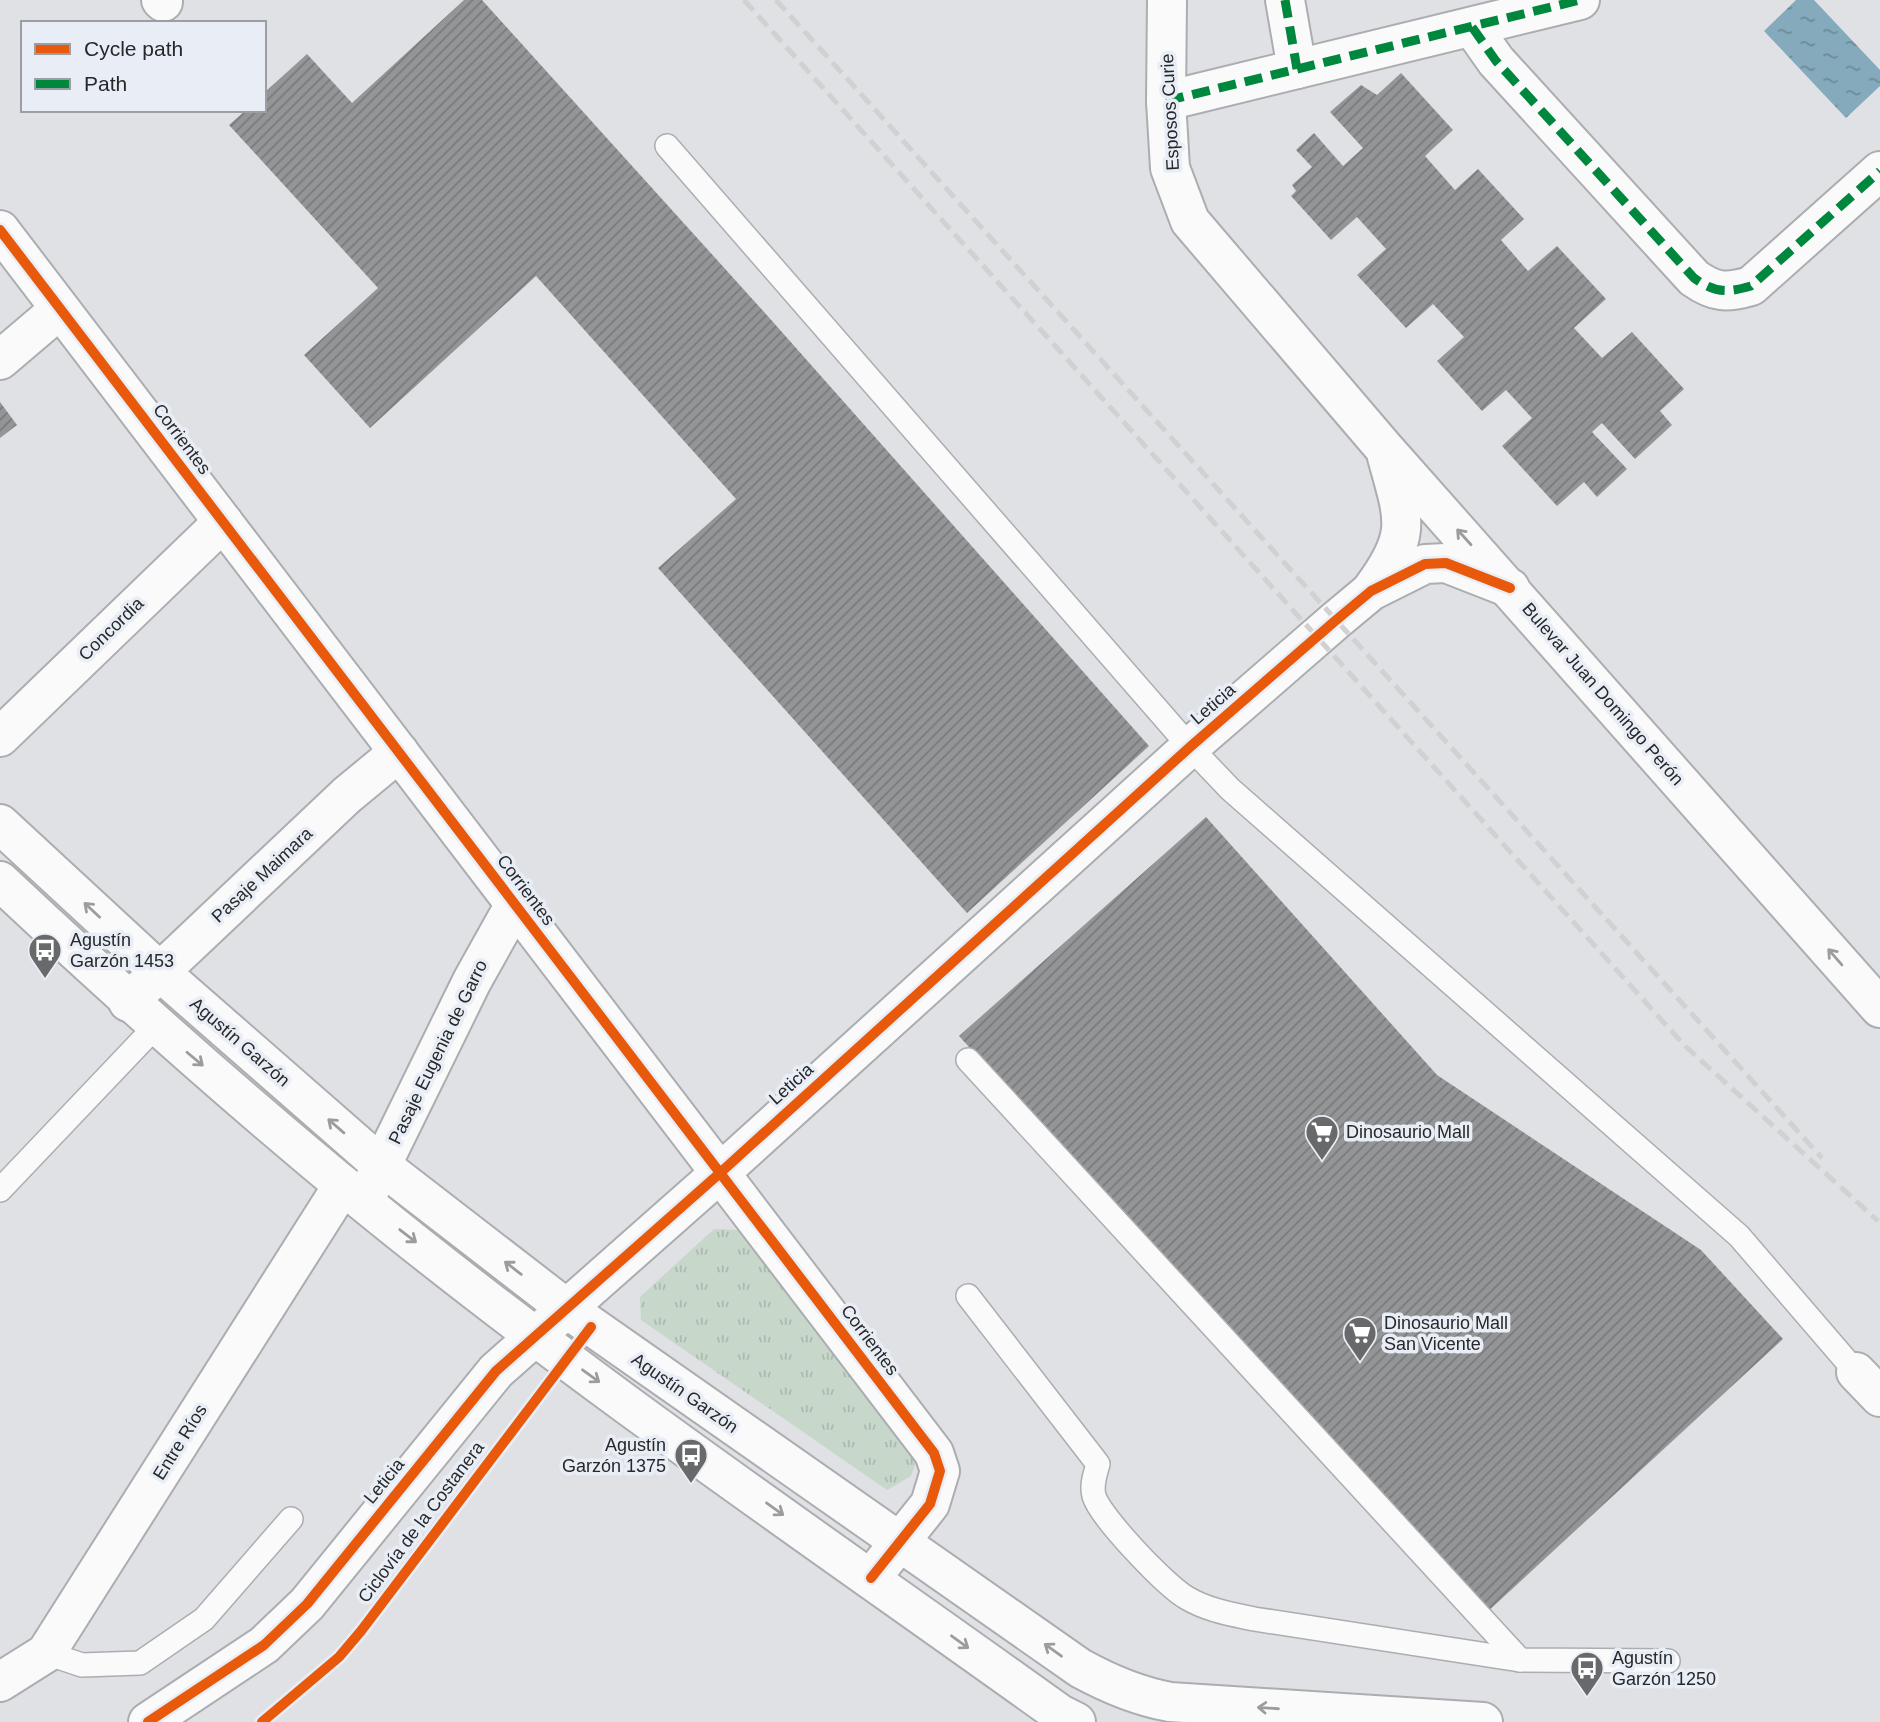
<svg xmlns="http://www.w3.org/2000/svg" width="1880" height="1722" font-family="Arial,sans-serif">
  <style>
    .grass { fill: url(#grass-tufts) }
    .water { fill: url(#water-ripples) }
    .building { fill: url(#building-hatch) }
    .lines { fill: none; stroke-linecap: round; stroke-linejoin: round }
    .service-casing { stroke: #abadb0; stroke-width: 26 }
    .minor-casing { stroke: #abadb0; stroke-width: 42 }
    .secondary-casing { stroke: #abadb0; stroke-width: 42 }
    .service { stroke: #fafafb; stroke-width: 23 }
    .minor { stroke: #fafafb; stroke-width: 38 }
    .secondary { stroke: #fafafb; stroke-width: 38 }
    .rail { stroke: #d1d1d2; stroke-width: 5; stroke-dasharray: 14 7; stroke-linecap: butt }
    .quiet { stroke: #00873e; stroke-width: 9; stroke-dasharray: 18 9; stroke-linecap: butt }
    .cycleway-casing { stroke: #e9eef6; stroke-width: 15 }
    .cycleway { stroke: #e8590c; stroke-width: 10 }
    .oneway { stroke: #9b9c9d }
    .labels { text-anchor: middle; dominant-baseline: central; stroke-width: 7; stroke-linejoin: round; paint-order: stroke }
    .street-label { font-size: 18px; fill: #26282a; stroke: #e9eef6 }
    .poi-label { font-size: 18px; fill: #26282a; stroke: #e9eef6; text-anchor: start }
  </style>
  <defs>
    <pattern id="grass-tufts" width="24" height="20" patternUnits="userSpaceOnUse" patternTransform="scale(1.75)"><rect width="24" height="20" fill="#c7d7ca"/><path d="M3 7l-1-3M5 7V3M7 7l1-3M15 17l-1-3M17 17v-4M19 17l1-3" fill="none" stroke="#abb9ae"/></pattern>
    <pattern id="water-ripples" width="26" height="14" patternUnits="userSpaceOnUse" patternTransform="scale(1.75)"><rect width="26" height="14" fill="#84aabc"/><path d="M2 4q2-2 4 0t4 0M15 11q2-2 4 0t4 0" fill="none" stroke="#6c8a99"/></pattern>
    <pattern id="building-hatch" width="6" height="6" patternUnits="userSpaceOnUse" patternTransform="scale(1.75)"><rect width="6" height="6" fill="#939597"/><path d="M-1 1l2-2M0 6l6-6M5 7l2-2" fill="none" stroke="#787a7b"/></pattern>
  </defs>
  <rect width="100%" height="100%" fill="#dfe1e5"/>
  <!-- grass -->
  <polygon class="grass" points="714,1229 739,1230 916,1462 911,1476 887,1490 641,1320 640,1297"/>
  <!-- water -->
  <polygon class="water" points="1796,0 1814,0 1880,70 1880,86 1846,118 1764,31"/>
  <!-- building -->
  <g class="building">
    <polygon points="464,0 482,0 765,313 1149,746 967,913 658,568 736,499 536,276 370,428 304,355 378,288 229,125 246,110 264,110 264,93 307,54 352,103"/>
    <polygon points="1401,73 1453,130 1425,156 1455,190 1478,169 1524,219 1501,240 1528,271 1557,246 1606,299 1574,328 1602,358 1632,332 1684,389 1660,411 1672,425 1635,459 1602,423 1592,432 1627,469 1597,497 1584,482 1557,506 1502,446 1532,418 1506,390 1482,411 1437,361 1464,337 1433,304 1406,328 1357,275 1386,249 1357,217 1331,240 1291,196 1296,191 1292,185 1312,167 1296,150 1314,133 1343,166 1363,148 1330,112 1361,85 1377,95"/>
    <polygon points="0,402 17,425 0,438"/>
    <polygon points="1206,817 1437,1075 1701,1250 1783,1339 1485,1614 959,1036"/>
  </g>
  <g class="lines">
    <defs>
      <g id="service">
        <polyline points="667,146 1190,747 1230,789 1739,1236 1856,1372"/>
        <polyline points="968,1060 1520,1660 1668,1661"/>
        <polyline points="0,1190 156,1026"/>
        <path d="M968,1296L1098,1464C1095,1475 1091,1485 1094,1496C1100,1517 1167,1587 1187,1598C1207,1610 1231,1614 1254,1619L1520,1660"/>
        <polyline points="46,1653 82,1665 140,1663 204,1619 291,1519"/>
      </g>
      <g id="minor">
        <polyline points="161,0 163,2"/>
        <polyline points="1167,0 1166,101 1170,168 1190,221 1384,448 1880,1008"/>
        <polyline points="1285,0 1297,69"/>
        <path d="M1472,27L1496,61L1694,278C1715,293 1727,293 1751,286L1880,171"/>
        <polyline points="1166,101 1580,0"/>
        <polyline points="0,230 934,1453 940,1471 930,1504 871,1578"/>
        <polyline points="0,360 60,309"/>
        <path d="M1372,589C1413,534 1404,519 1387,457"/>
        <polyline points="0,737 223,522"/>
        <polyline points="128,1002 347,795 399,752"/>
        <polyline points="367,1195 472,981 515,904"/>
        <polyline points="0,1682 46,1653 343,1185"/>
        <polyline points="148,1722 264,1645 307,1604 496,1371 720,1173 1190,747 1335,621 1371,591 1425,564 1446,563 1510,588"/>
      </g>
      <g id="secondary">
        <path d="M0,824L159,971L382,1166L567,1309L1080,1668C1109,1684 1137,1696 1170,1702L1483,1722"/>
        <path d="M0,881C117,991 237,1098 361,1200C585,1383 826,1546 1060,1714L1076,1722"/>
        <polyline points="1856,1372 1880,1397"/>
      </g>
    </defs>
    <!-- service casing -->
    <use href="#service" class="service-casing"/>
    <!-- minor casing -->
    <use href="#minor" class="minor-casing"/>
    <!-- secondary casing -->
    <use href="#secondary" class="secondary-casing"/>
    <!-- service -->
    <use href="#service" class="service"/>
    <!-- minor -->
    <use href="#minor" class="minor"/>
    <!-- secondary -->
    <use href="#secondary" class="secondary"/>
    <!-- rail -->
    <g class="rail">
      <polyline points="744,0 1684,1045 1878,1221"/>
      <polyline points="776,0 1822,1158"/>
    </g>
    <!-- quiet -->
    <g class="quiet">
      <polyline points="1285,0 1297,69"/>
      <path d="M1472,27L1496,61L1694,278C1715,293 1727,293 1751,286L1880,171"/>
      <polyline points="1166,101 1580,0"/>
    </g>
    <defs>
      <g id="cycleway">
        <polyline points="0,230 934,1453 940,1471 930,1504 871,1578"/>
        <polyline points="148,1722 264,1645 307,1604 496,1371 720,1173 1190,747 1335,621 1371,591 1425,564 1446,563 1510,588"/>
        <polyline points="262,1722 339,1657 361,1631 591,1327"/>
      </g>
    </defs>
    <!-- cycleway casing -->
    <use href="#cycleway" class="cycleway-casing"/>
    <!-- cycleway -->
    <use href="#cycleway" class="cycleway"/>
  </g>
  <!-- one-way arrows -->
  <defs><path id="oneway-shaft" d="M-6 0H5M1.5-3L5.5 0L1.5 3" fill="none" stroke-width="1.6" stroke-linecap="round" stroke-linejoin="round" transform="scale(1.75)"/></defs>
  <g class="oneway">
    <use href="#oneway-shaft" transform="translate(1464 537) rotate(-132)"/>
    <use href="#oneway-shaft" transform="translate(92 910) rotate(-137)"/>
    <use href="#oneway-shaft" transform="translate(1835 957) rotate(-131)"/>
    <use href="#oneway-shaft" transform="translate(195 1059) rotate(40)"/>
    <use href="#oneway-shaft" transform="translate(336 1126) rotate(-139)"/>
    <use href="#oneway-shaft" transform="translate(408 1236) rotate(38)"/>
    <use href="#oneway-shaft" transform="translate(513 1268) rotate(-142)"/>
    <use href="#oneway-shaft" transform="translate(591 1376) rotate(36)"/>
    <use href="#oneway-shaft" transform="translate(775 1509) rotate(36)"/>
    <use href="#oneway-shaft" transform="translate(960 1642) rotate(36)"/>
    <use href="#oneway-shaft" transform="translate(1053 1650) rotate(-144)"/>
    <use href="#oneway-shaft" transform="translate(1268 1708) rotate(-176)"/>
  </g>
  <!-- icons -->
  <defs>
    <symbol id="bus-pin" viewBox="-11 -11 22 30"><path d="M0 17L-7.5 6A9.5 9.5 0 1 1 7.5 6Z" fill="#67696b" stroke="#e9eef6"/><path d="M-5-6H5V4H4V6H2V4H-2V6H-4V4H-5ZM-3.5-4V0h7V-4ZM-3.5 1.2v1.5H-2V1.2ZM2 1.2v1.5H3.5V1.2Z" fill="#fff"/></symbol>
    <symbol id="supermarket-pin" viewBox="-11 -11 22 30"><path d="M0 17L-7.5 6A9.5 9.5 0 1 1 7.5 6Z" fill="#67696b" stroke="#e9eef6"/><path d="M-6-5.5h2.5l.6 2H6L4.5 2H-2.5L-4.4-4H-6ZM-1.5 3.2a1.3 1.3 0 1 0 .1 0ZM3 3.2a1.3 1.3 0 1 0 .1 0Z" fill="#fff"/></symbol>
  </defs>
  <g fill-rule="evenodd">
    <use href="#bus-pin" x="26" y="931" width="38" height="52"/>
    <use href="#supermarket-pin" x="1303" y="1113" width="38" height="52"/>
    <use href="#supermarket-pin" x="1341" y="1314" width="38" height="52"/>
    <use href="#bus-pin" x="672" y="1436" width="38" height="52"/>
    <use href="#bus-pin" x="1568" y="1649" width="38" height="52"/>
  </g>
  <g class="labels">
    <!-- street labels -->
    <g class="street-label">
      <text transform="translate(1170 112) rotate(-93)">Esposos Curie</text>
      <text transform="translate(182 439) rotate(53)">Corrientes</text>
      <text transform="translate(111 629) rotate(-44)">Concordia</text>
      <text transform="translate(1603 694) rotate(49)">Bulevar Juan Domingo Perón</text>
      <text transform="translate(1213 704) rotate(-41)">Leticia</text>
      <text transform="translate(262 875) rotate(-43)">Pasaje Maimara</text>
      <text transform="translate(526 890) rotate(53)">Corrientes</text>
      <text transform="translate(240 1042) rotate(41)">Agustín Garzón</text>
      <text transform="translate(438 1052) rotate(-64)">Pasaje Eugenia de Garro</text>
      <text transform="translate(791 1084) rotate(-42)">Leticia</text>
      <text transform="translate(870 1340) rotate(53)">Corrientes</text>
      <text transform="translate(685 1393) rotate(35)">Agustín Garzón</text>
      <text transform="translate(180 1442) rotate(-58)">Entre Ríos</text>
      <text transform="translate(384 1481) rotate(-51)">Leticia</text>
      <text transform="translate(421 1522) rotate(-53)">Ciclovía de la Costanera</text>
    </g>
    <!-- poi labels -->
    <g class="poi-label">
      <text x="70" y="940">Agustín<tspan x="70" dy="21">Garzón 1453</tspan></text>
      <text x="1346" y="1132">Dinosaurio Mall</text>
      <text x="1384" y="1323">Dinosaurio Mall<tspan x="1384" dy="21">San Vicente</tspan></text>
      <text x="666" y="1445" text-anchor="end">Agustín<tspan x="666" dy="21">Garzón 1375</tspan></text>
      <text x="1612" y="1658">Agustín<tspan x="1612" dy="21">Garzón 1250</tspan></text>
    </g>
  </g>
  <!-- legend -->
  <rect x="21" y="21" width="245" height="91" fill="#e9eef6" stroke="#9b9fa4" stroke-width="2"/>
  <rect x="35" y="44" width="35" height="10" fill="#e8590c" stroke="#9b9fa4" stroke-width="2"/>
  <text x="84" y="56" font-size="21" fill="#26282a">Cycle path</text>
  <rect x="35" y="79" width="35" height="10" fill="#00873e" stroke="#9b9fa4" stroke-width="2"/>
  <text x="84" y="91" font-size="21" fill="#26282a">Path</text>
</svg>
